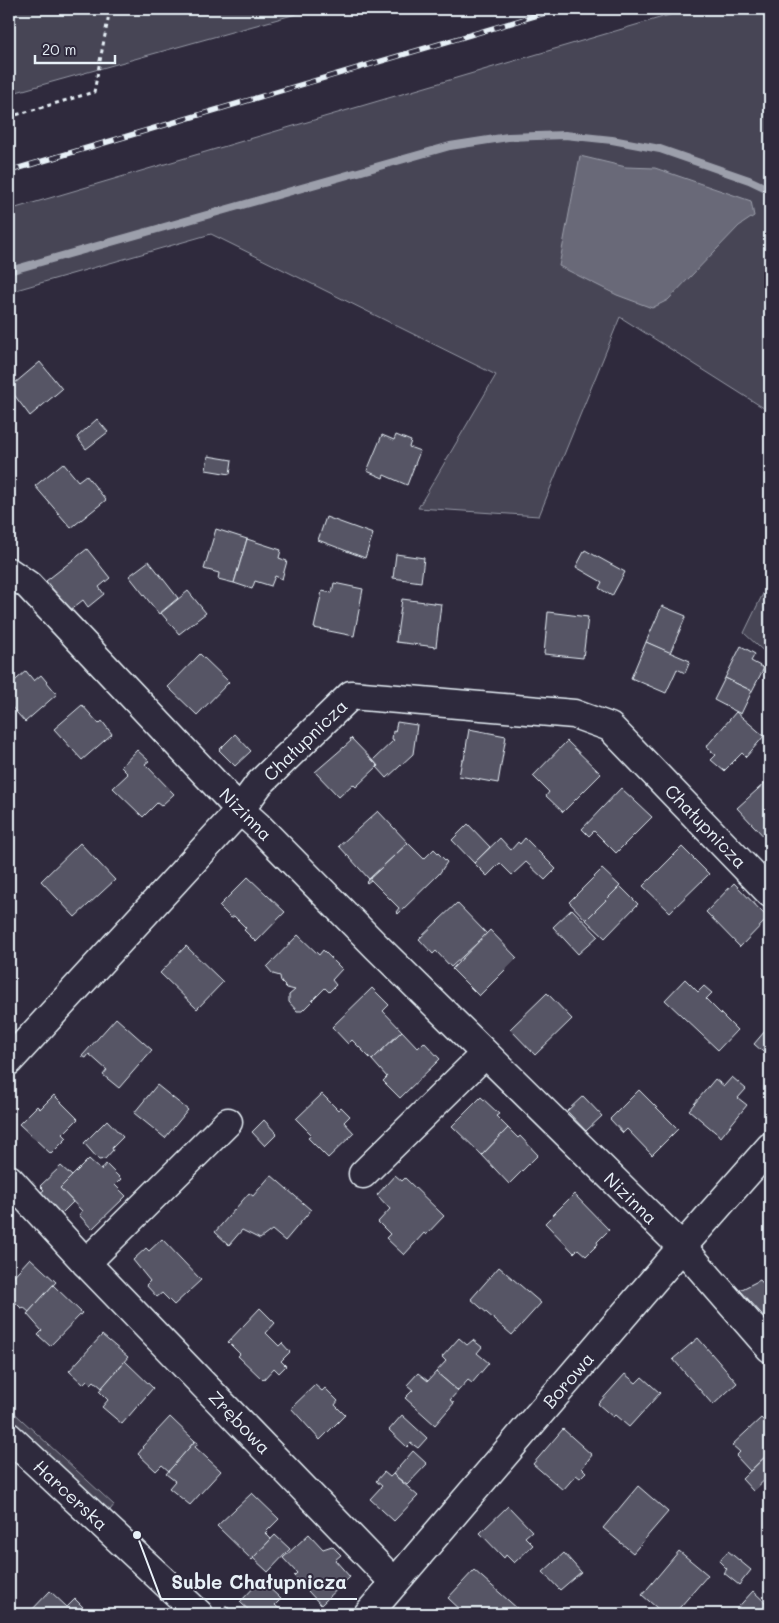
<svg xmlns="http://www.w3.org/2000/svg" width="779" height="1623" font-family="Mali,sans-serif">
  <style>
    .green { fill: #464455; stroke: #979aa6 }
    .water { fill: #696978; stroke: #9c9fab }
    .lines { fill: none; stroke-linecap: round; stroke-linejoin: round }
    .stream { stroke: #9c9fab; stroke-width: 8 }
    .building { fill: #575565; stroke: #e8f1f8 }
    .street-casing { stroke: #e8f1f8; stroke-width: 31 }
    .secondary-casing { stroke: #e8f1f8; stroke-width: 31 }
    .path { stroke: #e8f1f8; stroke-width: 3; stroke-dasharray: 4 4; stroke-linecap: butt }
    .street { stroke: #2f2a3d; stroke-width: 28 }
    .secondary { stroke: #2f2a3d; stroke-width: 28 }
    .rail-casing { stroke: #e8f1f8; stroke-width: 5.5 }
    .rail { stroke: #2f2a3d; stroke-width: 4; stroke-dasharray: 11; stroke-linecap: butt }
    .labels { text-anchor: middle; dominant-baseline: central; stroke-width: 4; stroke-linejoin: round; paint-order: stroke }
    .street-label { font-size: 18px; fill: #e8f1f8; stroke: #2f2a3d }
    .leader { fill: none; stroke: #e8f1f8; stroke-width: 2 }
    .callout-dot { fill: #e8f1f8; stroke: #2f2a3d; stroke-width: 2 }
    .callout-label { font-size: 19px; text-anchor: middle; font-weight: bold; fill: #e8f1f8; stroke: #2f2a3d; stroke-width: 4; stroke-linejoin: round; paint-order: stroke }
  </style>
  <rect width="100%" height="100%" fill="#2f2a3d"/>
  <filter id="ink" filterUnits="userSpaceOnUse"><feTurbulence type="fractalNoise" baseFrequency=".02" numOctaves="2"/><feDisplacementMap in="SourceGraphic" scale="10" xChannelSelector="R" yChannelSelector="G"/><feConvolveMatrix kernelMatrix="1 2 1 2 8 2 1 2 1" color-interpolation-filters="sRGB"/></filter>
  <g filter="url(#ink)">
    <!-- green -->
    <g class="green">
      <polygon points="9,9 314,9 9,94"/>
      <polygon points="690,9 770,9 770,412 620,317 539,516 418,508 496,375 211,234 9,292 9,210"/>
      <polygon points="770,579 770,657 744,633"/>
      <polygon points="9,1408 114,1505 107,1514 9,1422"/>
    </g>
    <!-- water -->
    <polygon class="water" points="580,156 626,167 655,168 751,201 754,216 739,226 668,300 652,308 617,295 559,266"/>
    <g class="lines">
      <!-- stream -->
      <polyline class="stream" points="9,271 450,146 508,137 565,135 612,140 660,149 749,180 770,190"/>
    </g>
    <!-- building -->
    <g class="building">
      <polygon points="40,362 62,389 30,416 9,388"/>
      <polygon points="97,419 108,432 86,449 77,437"/>
      <polygon points="382,435 394,440 396,435 411,441 409,447 420,451 407,485 384,475 383,478 367,471"/>
      <polygon points="208,456 232,460 230,474 206,470"/>
      <polygon points="63,463 78,481 86,475 106,500 71,528 35,486"/>
      <polygon points="326,517 373,534 365,558 318,540"/>
      <polygon points="216,529 247,539 234,583 218,579 219,573 204,569"/>
      <polygon points="247,539 281,550 279,558 287,561 282,579 275,576 271,586 255,581 252,589 234,583"/>
      <polygon points="87,549 110,578 99,587 104,594 88,607 83,600 69,611 46,581"/>
      <polygon points="585,550 625,572 612,596 599,588 602,582 576,567"/>
      <polygon points="396,554 424,558 421,582 393,578"/>
      <polygon points="149,561 178,598 159,614 129,576"/>
      <polygon points="334,583 363,589 354,636 314,628 322,591 332,593"/>
      <polygon points="188,591 206,613 179,634 161,613"/>
      <polygon points="402,599 441,604 436,647 396,642"/>
      <polygon points="662,606 686,616 670,653 646,642"/>
      <polygon points="548,612 588,617 583,658 544,654"/>
      <polygon points="646,642 690,661 685,673 677,669 666,693 631,678"/>
      <polygon points="741,646 755,654 751,661 764,668 752,691 725,678"/>
      <polygon points="200,654 229,682 197,715 168,687"/>
      <polygon points="26,671 34,681 41,675 57,694 25,722 9,704 13,700 9,695 9,686"/>
      <polygon points="725,678 752,691 741,714 714,700"/>
      <polygon points="82,705 99,724 102,721 112,734 82,760 54,729"/>
      <polygon points="736,712 764,736 746,757 742,753 724,771 711,760 716,755 706,747"/>
      <polygon points="397,722 417,725 413,754 387,778 377,767 378,766 373,760 394,740 392,739 393,731 395,732"/>
      <polygon points="469,729 506,736 498,783 459,776 462,760 464,760"/>
      <polygon points="235,734 251,751 235,766 219,750"/>
      <polygon points="351,738 378,766 356,787 353,784 339,797 315,772 351,741 350,739"/>
      <polygon points="567,741 601,774 563,812 546,796 549,792 533,776"/>
      <polygon points="137,750 149,761 145,764 174,794 161,806 157,803 143,817 113,788 128,774 121,767"/>
      <polygon points="768,780 770,783 770,843 737,808"/>
      <polygon points="621,788 652,817 616,853 594,831 589,836 582,829"/>
      <polygon points="378,811 408,843 369,879 339,846"/>
      <polygon points="468,824 490,847 474,863 452,840"/>
      <polygon points="500,838 511,850 518,842 520,844 525,838 556,869 545,880 526,862 512,875 500,863 487,876 474,863"/>
      <polygon points="80,843 115,880 75,917 41,881"/>
      <polygon points="408,843 424,859 434,849 447,862 439,874 398,914 396,912 399,908 371,880 367,883 366,882"/>
      <polygon points="682,847 709,874 670,912 643,886"/>
      <polygon points="602,869 620,886 586,920 569,902"/>
      <polygon points="248,877 285,912 256,942 244,930 246,928 234,916 231,918 219,906"/>
      <polygon points="734,883 768,918 740,947 706,912"/>
      <polygon points="620,886 638,904 605,938 586,920"/>
      <polygon points="457,903 487,934 451,967 436,951 433,954 419,939"/>
      <polygon points="572,909 598,936 578,954 553,927"/>
      <polygon points="490,930 517,958 479,996 452,969"/>
      <polygon points="298,935 319,955 323,950 342,969 332,980 336,985 329,992 325,988 302,1011 297,1011 289,1002 289,995 295,990 287,988 281,982 280,976 273,974 267,967"/>
      <polygon points="186,946 223,982 197,1009 160,973"/>
      <polygon points="685,979 698,992 704,986 712,993 706,999 737,1030 718,1050 665,1000"/>
      <polygon points="372,988 389,1005 383,1011 402,1031 372,1060 352,1040 348,1044 332,1027"/>
      <polygon points="547,993 572,1019 535,1055 510,1029"/>
      <polygon points="116,1018 152,1050 119,1088 103,1075 107,1070 89,1054 86,1058 82,1056"/>
      <polygon points="770,1025 770,1058 754,1044"/>
      <polygon points="402,1031 418,1048 424,1042 440,1059 400,1098 383,1081 387,1077 372,1060"/>
      <polygon points="732,1077 746,1089 738,1098 747,1105 721,1137 689,1110 715,1079 724,1086"/>
      <polygon points="157,1085 188,1110 165,1138 134,1113"/>
      <polygon points="639,1090 678,1129 652,1155 627,1129 623,1133 610,1119"/>
      <polygon points="322,1094 338,1110 341,1107 350,1116 344,1122 354,1133 328,1158 308,1138 312,1135 296,1119"/>
      <polygon points="54,1095 78,1119 63,1134 67,1138 51,1154 19,1124 37,1106 40,1109"/>
      <polygon points="583,1096 602,1116 586,1131 567,1111"/>
      <polygon points="481,1097 499,1114 496,1116 508,1128 482,1155 452,1126"/>
      <polygon points="107,1120 123,1137 112,1148 113,1150 105,1159 99,1160 84,1143"/>
      <polygon points="264,1120 277,1134 265,1146 252,1132"/>
      <polygon points="508,1128 518,1138 520,1136 538,1155 509,1184 482,1155"/>
      <polygon points="89,1159 101,1170 106,1164 121,1179 115,1185 126,1196 92,1229 79,1215 82,1211 60,1188"/>
      <polygon points="61,1166 72,1176 60,1188 73,1202 61,1214 40,1193 44,1190 40,1186"/>
      <polygon points="271,1175 311,1210 285,1241 272,1230 260,1239 242,1230 229,1245 215,1232 249,1193 253,1196"/>
      <polygon points="395,1175 402,1181 405,1178 444,1216 426,1235 424,1233 404,1255 386,1238 390,1234 378,1222 390,1209 377,1195"/>
      <polygon points="574,1194 609,1230 597,1242 598,1244 586,1256 578,1249 574,1253 545,1223"/>
      <polygon points="162,1239 201,1280 174,1305 162,1293 157,1297 146,1285 150,1281 133,1260 146,1248 149,1251"/>
      <polygon points="30,1258 56,1282 29,1312 23,1307 21,1308 14,1301 10,1305 9,1304 9,1281"/>
      <polygon points="499,1267 541,1303 512,1335 471,1299"/>
      <polygon points="760,1280 770,1291 766,1294 770,1300 770,1321 769,1322 740,1290"/>
      <polygon points="53,1285 82,1313 50,1346 38,1335 42,1331 27,1314"/>
      <polygon points="260,1308 275,1323 266,1333 279,1346 282,1343 290,1352 281,1361 286,1366 279,1373 274,1368 263,1380 238,1356 240,1354 228,1342"/>
      <polygon points="102,1335 128,1357 102,1388 94,1381 91,1384 87,1380 83,1384 69,1371"/>
      <polygon points="459,1338 467,1345 473,1340 482,1347 477,1353 489,1363 472,1383 468,1380 458,1391 436,1372 446,1361 442,1357"/>
      <polygon points="698,1338 737,1383 713,1405 673,1359"/>
      <polygon points="125,1361 153,1388 122,1424 102,1407 108,1400 99,1391"/>
      <polygon points="436,1372 458,1391 450,1400 454,1403 435,1425 405,1398 413,1390 407,1385 418,1373 428,1381"/>
      <polygon points="625,1374 636,1383 642,1377 660,1393 629,1427 615,1415 613,1417 598,1404"/>
      <polygon points="315,1385 322,1391 325,1388 338,1401 335,1405 345,1415 320,1440 291,1408"/>
      <polygon points="402,1415 427,1438 418,1448 411,1443 407,1447 389,1430"/>
      <polygon points="170,1417 195,1441 169,1471 162,1465 156,1471 138,1454 143,1448 142,1447"/>
      <polygon points="761,1418 770,1427 770,1452 750,1471 736,1456 740,1452 732,1445"/>
      <polygon points="563,1429 592,1455 582,1468 586,1472 580,1478 576,1475 563,1490 533,1464"/>
      <polygon points="195,1441 198,1443 195,1447 221,1471 190,1505 169,1488 175,1481 166,1474"/>
      <polygon points="413,1451 427,1464 407,1485 393,1474"/>
      <polygon points="770,1452 770,1475 753,1491 742,1479"/>
      <polygon points="384,1472 390,1477 393,1474 418,1496 394,1521 370,1499 382,1486 376,1481"/>
      <polygon points="638,1486 668,1512 633,1553 603,1528"/>
      <polygon points="252,1493 279,1519 265,1533 271,1539 252,1560 217,1526"/>
      <polygon points="508,1506 532,1531 525,1537 533,1545 514,1563 506,1555 504,1558 480,1533"/>
      <polygon points="309,1534 323,1549 332,1546 341,1555 335,1560 350,1577 321,1605 294,1576 297,1573 283,1558"/>
      <polygon points="275,1535 290,1549 268,1572 253,1558"/>
      <polygon points="679,1551 708,1575 674,1614 664,1614 642,1595"/>
      <polygon points="728,1551 751,1570 739,1585 724,1573 727,1569 719,1561"/>
      <polygon points="564,1553 581,1572 560,1590 543,1572"/>
      <polygon points="474,1570 518,1609 513,1614 467,1613 465,1614 448,1598"/>
      <polygon points="261,1580 281,1599 275,1605 285,1614 253,1614 240,1602"/>
      <polygon points="50,1591 67,1607 75,1599 86,1610 82,1614 28,1614"/>
      <polygon points="753,1591 770,1607 770,1614 732,1614"/>
    </g>
    <g class="lines">
      <defs>
        <g id="street">
          <polyline points="9,572 28,585 240,810 258,826 377,947 682,1247 770,1348"/>
          <polyline points="9,1061 240,810 259,784 351,695 574,714 610,727 770,893"/>
          <polyline points="363,1174 485,1054"/>
          <polyline points="9,1179 86,1263 394,1582"/>
          <polyline points="86,1263 228,1122"/>
          <polyline points="368,1614 682,1247 770,1147"/>
        </g>
        <polyline id="secondary" points="9,1437 199,1614"/>
      </defs>
      <!-- street casing -->
      <use href="#street" class="street-casing"/>
      <!-- secondary casing -->
      <use href="#secondary" class="secondary-casing"/>
      <!-- path -->
      <g class="path">
        <polyline points="9,117 94,92 110,9"/>
        <polyline points="225,1606 234,1614"/>
      </g>
      <!-- street -->
      <use href="#street" class="street"/>
      <!-- secondary -->
      <use href="#secondary" class="secondary"/>
      <defs>
        <polyline id="rail" points="9,171 558,9"/>
      </defs>
      <!-- rail casing -->
      <use href="#rail" class="rail-casing"/>
      <!-- rail -->
      <use href="#rail" class="rail"/>
    </g>
  </g>
  <g class="labels">
    <!-- street labels -->
    <g class="street-label">
      <text transform="translate(305 740) rotate(-44)">Chałupnicza</text>
      <text transform="translate(246 814) rotate(45)">Nizinna</text>
      <text transform="translate(706 826) rotate(46)">Chałupnicza</text>
      <text transform="translate(631 1198) rotate(44)">Nizinna</text>
      <text transform="translate(568 1380) rotate(-49)">Borowa</text>
      <text transform="translate(240 1422) rotate(46)">Zrębowa</text>
      <text transform="translate(71 1495) rotate(43)">Harcerska</text>
    </g>
  </g>
  <!-- callouts -->
  <path class="leader" d="M137 1535L161 1599H357"/>
  <circle class="callout-dot" cx="137" cy="1535" r="5"/>
  <g class="callout-label">
    <text x="259" y="1589">Suble Chałupnicza</text>
  </g>
  <!-- margin -->
  <rect width="779" height="1623" fill="none" stroke="#2f2a3d" stroke-width="30"/>
  <rect x="15" y="15" width="749" height="1593" fill="none" stroke="#e8f1f8" stroke-width="2" filter="url(#ink)"/>
  <!-- scale -->
  <path d="M35 55v8h80v-8" fill="none" stroke="#e8f1f8" stroke-width="2.5"/>
  <text x="42" y="55" font-size="15" fill="#e8f1f8" stroke="#2f2a3d" stroke-width="4" paint-order="stroke">20 m</text>
</svg>
